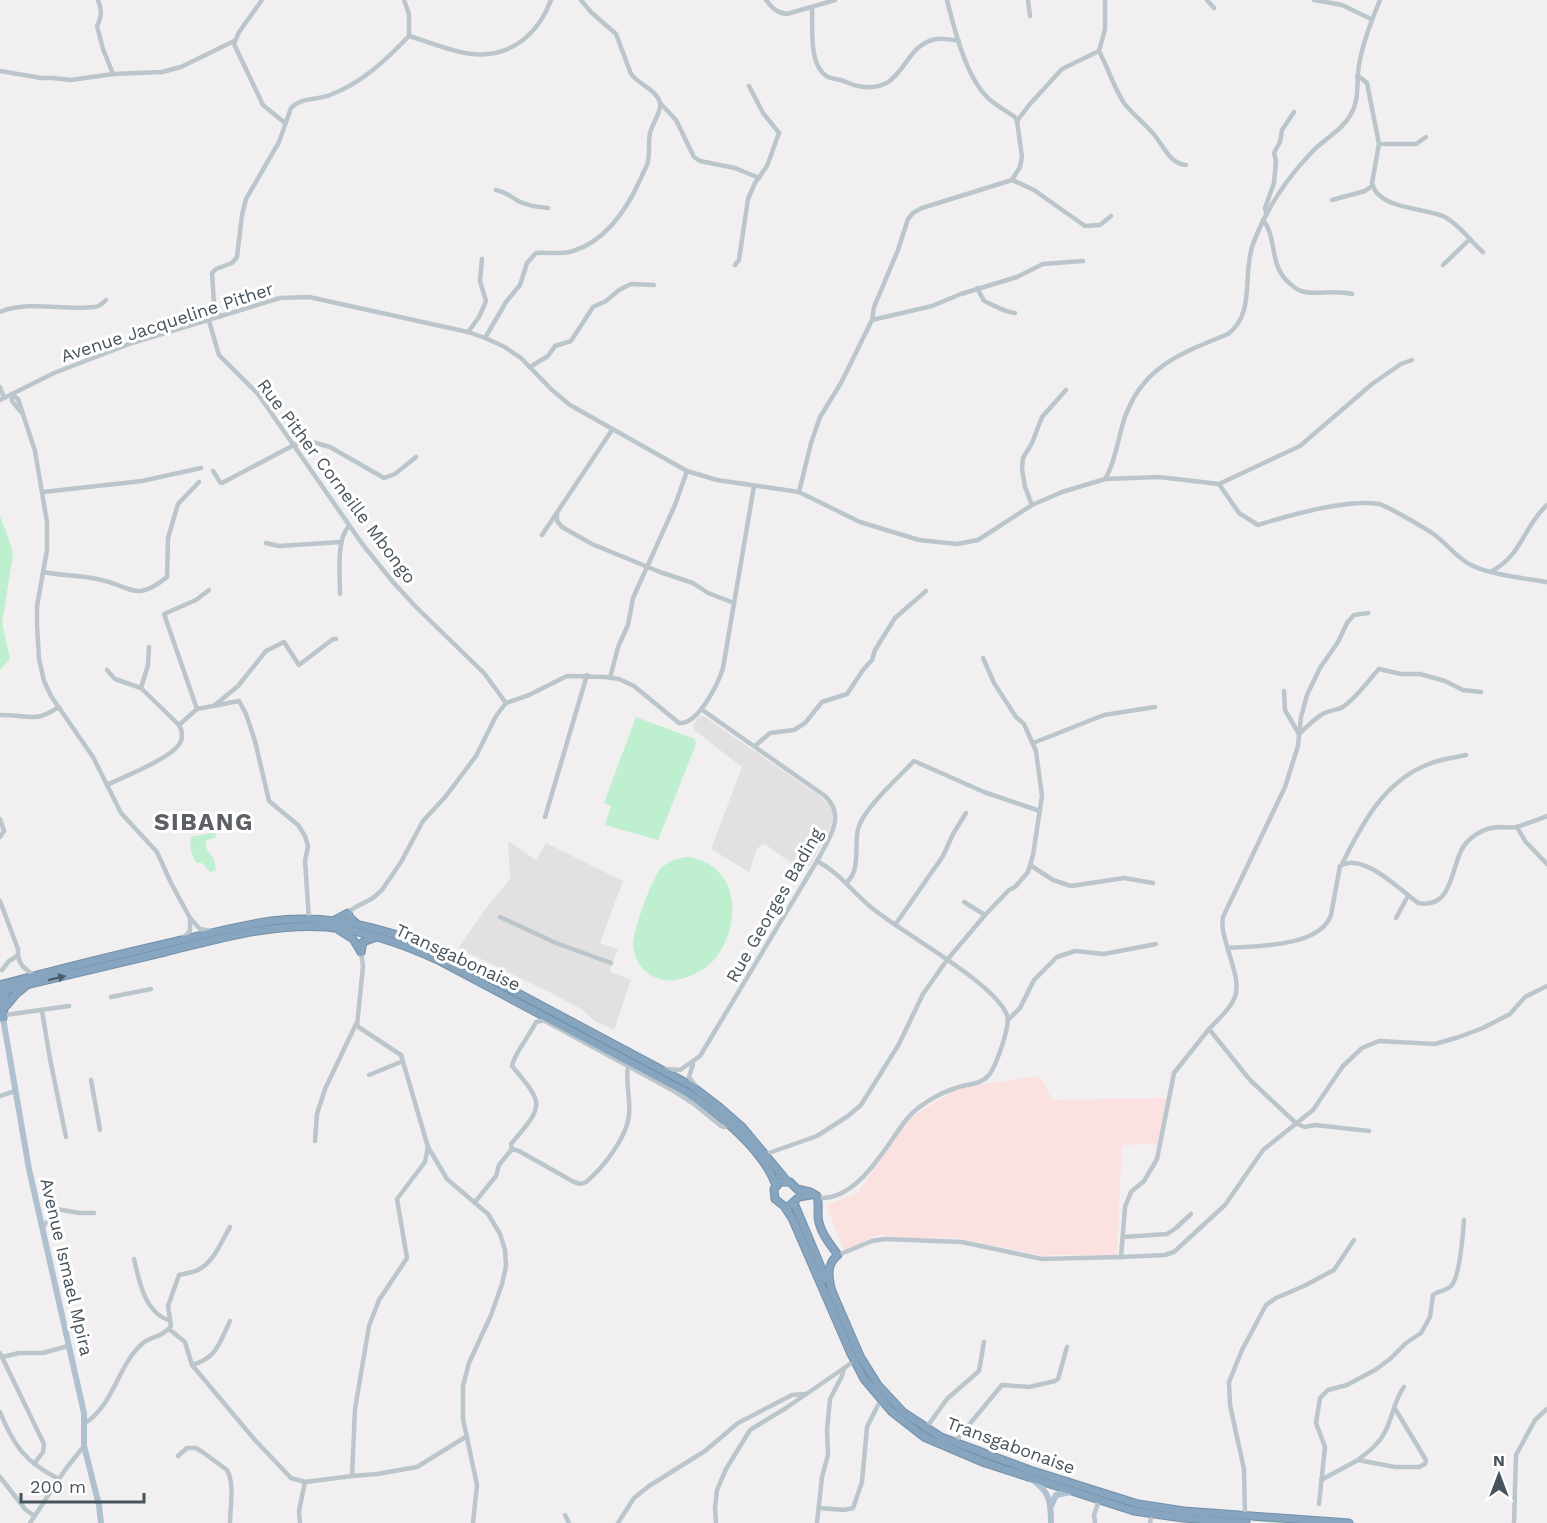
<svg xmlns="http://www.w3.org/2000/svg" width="1547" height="1523" font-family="'Work Sans',sans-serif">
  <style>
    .education { fill: #e3e0e2 }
    .medical { fill: #fbe1e0 }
    .green { fill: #beefce }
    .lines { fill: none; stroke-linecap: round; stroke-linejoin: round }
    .highway-casing { stroke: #7290aa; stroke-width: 9 }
    .minor { stroke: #bbc5cc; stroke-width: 4.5 }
    .major { stroke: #afc1ce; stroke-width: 6 }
    .highway { stroke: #87a5be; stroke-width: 7 }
    .oneway { fill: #4d5c67 }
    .labels { text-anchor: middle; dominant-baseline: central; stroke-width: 6; stroke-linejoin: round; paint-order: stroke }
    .street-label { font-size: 18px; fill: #47545d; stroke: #fff }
    .district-label { font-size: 24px; font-weight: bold; letter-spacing: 1.5px; fill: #5c6064; stroke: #fff }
  </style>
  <rect width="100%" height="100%" fill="#f2eff0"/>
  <!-- education -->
  <g class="education">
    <polygon points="702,715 820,796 829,805 832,811 832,824 810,866 804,867 802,871 765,844 757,848 749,872 711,849 742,767 694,730 693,725 698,717"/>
    <polygon points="508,841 536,860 546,843 623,881 600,943 618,949 610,969 611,972 631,980 614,1030 595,1021 581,1009 547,991 458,948 487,907 510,879"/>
  </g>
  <!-- medical -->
  <polygon class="medical" points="1039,1076 1053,1100 1167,1098 1159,1144 1122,1145 1117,1255 1048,1255 1048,1257 958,1238 911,1238 878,1235 844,1250 826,1205 858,1193 910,1118 958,1088"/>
  <!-- green -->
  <g class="green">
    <polygon points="0,516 10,542 13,555 2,623 10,659 0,670"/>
    <polygon points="636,717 695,739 696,744 658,840 605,825 611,806 604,803"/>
    <path d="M215,832L216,837L205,841L207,850L214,859L216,870L210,872L202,863H197C192,859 189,843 191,837Z"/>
    <path d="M687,857C741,864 743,927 713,961C704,971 693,975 681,979C668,983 653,979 643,969C637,963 633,952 633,944C633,931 653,874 662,867C670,861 677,858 687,857Z"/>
    <path d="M296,922C330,923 364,926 397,937C431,948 462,967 493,983L492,984L428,952L395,939L374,933L297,924L54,975L53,974C133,954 214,928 296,922Z"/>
    <polygon points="794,1208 863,1368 890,1403 926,1432 969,1452 1088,1492 1137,1506 1315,1523 1280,1523 1197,1517 1136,1509 968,1454 925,1434 899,1415 872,1385 861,1369 791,1210"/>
  </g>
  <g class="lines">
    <defs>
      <g id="highway">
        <polyline points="335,920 348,913 350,918 356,923"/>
        <polyline points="339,930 353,939 361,952"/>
        <polyline points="361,952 363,942 376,937"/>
        <path d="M0,985C56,970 112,956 169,943C203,935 237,926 271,921C335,913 396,930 452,958L692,1086L718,1106L743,1128L787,1181"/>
        <polyline points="0,987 0,1007"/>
        <path d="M0,991C55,978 110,965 165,952C218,939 271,923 327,927C367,931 404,944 440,961L688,1093C718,1113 764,1150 776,1186"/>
        <polyline points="6,1006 16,994 26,986"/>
        <polyline points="3,1018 6,988"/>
        <polyline points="794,1203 826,1279"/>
        <polyline points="790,1205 799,1197 811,1195"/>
        <polyline points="831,1289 860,1356 878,1385 903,1412 941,1437 1030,1470 1138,1504 1184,1511 1349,1523"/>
        <path d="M832,1293C829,1279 825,1265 838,1255C829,1243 819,1231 818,1216C818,1209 819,1203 817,1196L810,1192L797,1189L790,1182H780L774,1189L775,1199L784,1206L792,1218L851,1354L864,1379L892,1412L924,1437L985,1463L1134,1511L1183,1518L1246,1523"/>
      </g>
    </defs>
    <!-- highway casing -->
    <use href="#highway" class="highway-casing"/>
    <!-- minor -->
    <g class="minor">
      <path d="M98,0C102,10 102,16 97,26L103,49L113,74"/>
      <polyline points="262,0 239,32 234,44 263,105 285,123"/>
      <polyline points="404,0 409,14 409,36"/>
      <path d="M766,0C772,8 777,13 787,14L835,0"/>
      <polyline points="1028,0 1030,16"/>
      <polyline points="1207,0 1214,8"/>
      <polyline points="1314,0 1342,5 1371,19"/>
      <path d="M812,8C813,28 808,66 828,77C832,79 837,79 841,80C847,82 852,85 858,86C901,95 901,54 927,42C937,37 948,39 959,41"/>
      <path d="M409,36C430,42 451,52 472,54C511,58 538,34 551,0"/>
      <path d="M1099,51C1108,68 1114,88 1124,103C1134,116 1147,125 1156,137C1165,149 1170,163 1186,165"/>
      <polyline points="0,71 41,78 52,78 71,80 113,74 162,72 181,67 234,41"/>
      <path d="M1357,77L1361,78L1367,83L1379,144L1372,183C1378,210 1424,207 1445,217C1461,226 1469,240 1483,252"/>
      <polyline points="661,104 676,120 694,157 700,161 735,168 759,178"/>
      <polyline points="1017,121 1030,104 1062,69 1099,51 1105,29 1105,0"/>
      <polyline points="1379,144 1416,144 1426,137"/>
      <polyline points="1012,180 1034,190 1085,226 1100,225 1111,216"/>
      <path d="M496,190C507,192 510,196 518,201C528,206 537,207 548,208"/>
      <polyline points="1332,200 1365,191 1372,186"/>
      <polyline points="1266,213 1265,208 1274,183 1276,161 1274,153 1280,142 1282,130 1294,112"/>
      <path d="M1263,220C1277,237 1269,261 1286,280C1291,284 1295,289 1301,291C1315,296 1334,289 1352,294"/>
      <polyline points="735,265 739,260 748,199 755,183 767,166 779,133 763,113 749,86"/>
      <polyline points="1443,265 1470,239"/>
      <path d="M977,288L984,301C994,305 1004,312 1015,313"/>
      <path d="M0,312C29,300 64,311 94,307C99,307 102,304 106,300"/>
      <path d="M220,317L214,304L212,273L216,269L232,263L237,257L242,215L246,199L279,142L291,108C301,97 318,100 330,95C362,83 386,60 409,36"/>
      <polyline points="872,320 932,306 961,294 1017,277 1043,264 1083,261"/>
      <polyline points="209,321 219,355 258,394 363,545 393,582 416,607 484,673 506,703"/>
      <polyline points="468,332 479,317 486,301 480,281 482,259"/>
      <path d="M485,338L506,302L520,285L527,263L536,253C548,252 562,255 573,251C606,241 628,207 641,178C643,172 647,167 648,161C650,152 648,142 650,133C652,124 662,111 660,103C657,90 638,84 631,74L616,34L591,12L581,0"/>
      <polyline points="530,367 548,356 555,346 571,341 593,307 606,301 619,290 631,284 654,285"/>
      <polyline points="0,387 4,398"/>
      <polyline points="12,394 18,399 35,451 47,522 47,550 37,606 37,625 39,659 44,681 51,696 93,757 121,813 157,852 171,883 190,918 200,929 212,931"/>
      <polyline points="12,395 12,401 21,412"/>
      <path d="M0,400L54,373L132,343L280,298L309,297L468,332L485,338L503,346L521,358L552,390L570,405L687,471L717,480L799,492L860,522L919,540L957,544L978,540L1032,505L1062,492L1105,479C1116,461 1118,437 1125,417C1143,366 1182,353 1228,334C1256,313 1242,273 1253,244C1266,209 1286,179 1312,152C1324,139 1343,130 1351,114C1360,99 1356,82 1359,65C1363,42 1371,22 1380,0"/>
      <polyline points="213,471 220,482 222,483 294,445 309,441 330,447 384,478 395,474 416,457"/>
      <polyline points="1105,479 1159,477 1219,484 1300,446 1372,384 1401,364 1412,360"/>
      <path d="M1219,484L1239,513L1258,525C1290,515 1345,499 1379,504C1387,506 1423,527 1432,533C1446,542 1455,557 1471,565C1491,575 1524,578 1547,582"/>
      <polyline points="43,492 142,481 201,468"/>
      <path d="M799,492L811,443L820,417L841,383L872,320L874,307L898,250L908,219L913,213L922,208L1012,180L1020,167L1022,157L1017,121L1015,117C1005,110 993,104 985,95C965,73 954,28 947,0"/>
      <polyline points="1032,505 1025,487 1022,469 1023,458 1032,443 1042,417 1066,390"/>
      <polyline points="557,514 557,521 562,527 592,544 660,572 693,583 708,593 734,603"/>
      <polyline points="542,535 612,430"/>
      <polyline points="266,543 279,546 341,542"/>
      <path d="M1492,571C1523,554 1523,527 1547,505"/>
      <path d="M44,572C62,576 80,575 97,579C131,585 134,604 167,577L168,538L178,504L199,482"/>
      <path d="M340,594C340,575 336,539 349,526"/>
      <path d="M1368,613L1354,615L1347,623L1338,642L1320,668L1307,695L1301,717L1298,746L1285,787L1223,917C1221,929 1225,938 1228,950C1242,994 1241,997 1209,1029L1250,1080L1297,1124L1305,1127L1315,1125L1369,1131"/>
      <polyline points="107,670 115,679 141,688"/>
      <polyline points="610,678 618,647 628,625 633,598 675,505 687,471"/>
      <path d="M1284,691L1285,710L1299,734C1306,728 1313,720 1321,715C1328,710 1336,711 1343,707C1357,697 1368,681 1379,669L1401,674H1420L1445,681L1463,690L1481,692"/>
      <polyline points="215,705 238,686 266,651 284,642 299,665 333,639 336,639"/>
      <polyline points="197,709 239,701 246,714 255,741 269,801 298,825 305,836 308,846 305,861 309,919"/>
      <path d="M0,715C12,715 24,717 35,717C44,717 52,711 59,707"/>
      <polyline points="179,725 197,709 164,614 196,600 209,590"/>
      <polyline points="1033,743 1104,715 1155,707"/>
      <polyline points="755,746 770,733 794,730 805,723 822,702 847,694 863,670 872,660 875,650 895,618 926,591"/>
      <path d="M107,785C123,777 172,758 180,743C183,737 182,730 179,725L141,688L148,665L149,647"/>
      <polyline points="545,817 587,675"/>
      <polyline points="0,819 4,831 0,837"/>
      <polyline points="1517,827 1525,841 1547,864"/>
      <path d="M817,861C840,873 852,892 872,908C902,933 994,982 1007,1015C1011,1025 996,1066 989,1075C980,1086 967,1083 956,1088C939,1093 917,1106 906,1120C885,1147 858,1201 818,1198"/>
      <path d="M1342,864C1362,824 1384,781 1429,764C1440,759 1453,758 1466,755"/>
      <polyline points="1030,865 1053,880 1071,886 1124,878 1153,883"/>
      <path d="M847,882C861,870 854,845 858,829C863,809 899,777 914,761L984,792L1040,811"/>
      <path d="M0,901L18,949C17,963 23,968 34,975"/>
      <polyline points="964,902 985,915"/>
      <path d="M348,913L354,908L373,898L382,890L401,862L423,821L446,796L476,756L496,716L506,703L529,695L567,676L605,677L619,679L634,686L679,723C698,725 718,684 723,668L754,486"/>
      <polyline points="500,917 556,943 611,963"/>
      <polyline points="1396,918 1408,896"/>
      <polyline points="895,925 943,856 953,834 966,813"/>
      <polyline points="182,939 190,931 190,918"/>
      <path d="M1228,948C1257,946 1320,947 1331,915L1340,866C1362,851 1400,890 1418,903C1457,910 1449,859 1468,841C1476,833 1487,828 1497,827C1504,827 1510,828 1516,827C1526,824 1537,820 1547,816"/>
      <polyline points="361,952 363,966 357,1026 401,1055 428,1147 447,1179 488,1214 500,1234 505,1250 506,1266 502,1284 491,1315 469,1363 463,1386 463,1419 477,1485 473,1523"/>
      <polyline points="2,970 9,961 17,956"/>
      <polyline points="111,997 151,989"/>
      <polyline points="42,1011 50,1059 66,1137"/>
      <polyline points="5,1015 69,1006"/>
      <path d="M550,1019L536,1022C530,1035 514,1054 512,1066C545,1105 544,1105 511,1144L512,1149L519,1151L574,1182L581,1184L586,1182C603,1168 627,1137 629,1115C631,1099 625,1083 628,1067"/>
      <polyline points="1008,1020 1020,1008 1034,980 1057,957 1075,951 1104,954 1156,944"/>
      <polyline points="545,1021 674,1091 694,1104 721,1126 725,1127 728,1125"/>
      <polyline points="693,1064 689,1077 695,1085"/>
      <path d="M665,1069L680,1070L700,1056L817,861C828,840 847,816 825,796L701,709"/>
      <polyline points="369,1075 403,1061"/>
      <polyline points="91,1080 100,1130"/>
      <polyline points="0,1096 15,1091"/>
      <polyline points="315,1141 317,1114 325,1089 356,1024"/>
      <polyline points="766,1154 817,1136 848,1116 861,1105 899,1044 923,994 947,960 985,915 1009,890 1015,887 1028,872 1033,855 1042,796 1036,751 1024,724 1016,717 994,683 983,658"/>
      <polyline points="475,1202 496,1176 499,1165 512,1149"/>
      <polyline points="44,1226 56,1209 80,1213 94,1213"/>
      <polyline points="1123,1237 1167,1234 1176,1228 1191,1214"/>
      <polyline points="838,1255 872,1241 885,1239 962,1242 1042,1259 1121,1257 1165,1255 1174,1252 1225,1205 1263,1150 1313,1110 1343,1066 1362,1048 1379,1041 1435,1044 1459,1037 1483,1028 1510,1014 1525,997 1547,986"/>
      <polyline points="1121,1257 1125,1207 1131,1192 1144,1181 1157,1159 1174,1073 1209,1029"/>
      <path d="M134,1259C139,1281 145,1313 169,1320"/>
      <polyline points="169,1329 185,1342 192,1365 255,1440 291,1478 305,1482 352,1476 355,1409 369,1326 379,1300 407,1258 397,1199 425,1162 428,1147"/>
      <polyline points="0,1353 44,1444 43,1452 34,1464"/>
      <polyline points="2,1357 19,1353 43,1353 68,1346"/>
      <path d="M192,1365C218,1357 219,1343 230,1321"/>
      <path d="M0,1412C14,1446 25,1462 59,1479"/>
      <path d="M85,1423C114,1405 118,1364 143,1343C152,1336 163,1337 171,1326L168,1306L179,1275C185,1273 192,1273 198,1270C214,1262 221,1242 230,1227"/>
      <polyline points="929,1424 947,1399 979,1371 984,1342"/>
      <polyline points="958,1438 1002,1385 1029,1387 1055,1381 1058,1379 1067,1347"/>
      <path d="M178,1456L187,1448H196L204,1453L227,1470C235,1484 230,1507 230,1523"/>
      <path d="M1358,1460C1368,1452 1379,1444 1385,1432C1393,1417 1394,1400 1404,1387"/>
      <polyline points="352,1476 377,1474 417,1467 467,1436"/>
      <polyline points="0,1477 25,1509 34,1516"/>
      <polyline points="1321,1480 1358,1460 1395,1467 1419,1467 1425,1464 1426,1460 1394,1407"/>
      <path d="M1319,1504L1325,1447L1316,1423L1320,1398L1328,1390L1347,1385L1375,1370L1390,1359L1406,1343L1421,1333L1430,1317L1433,1295C1438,1291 1446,1291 1451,1286C1460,1278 1463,1233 1464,1220"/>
      <polyline points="819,1508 844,1510 853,1508 862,1482 867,1427 878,1405"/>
      <polyline points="565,1515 569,1523"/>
      <polyline points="1245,1515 1244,1469 1230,1405 1229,1382 1242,1350 1266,1305 1276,1298 1304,1286 1334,1270 1354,1240"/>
      <polyline points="30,1523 65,1470 84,1446"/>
      <polyline points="300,1523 299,1511 305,1482"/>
      <polyline points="618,1523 634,1498 649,1486 705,1451 738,1423 792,1395 806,1394"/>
      <polyline points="716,1523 715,1507 717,1490 726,1469 750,1430 786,1408 850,1364"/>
      <polyline points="817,1523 822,1477 828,1455 827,1430 830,1399 842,1376 844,1368"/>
      <polyline points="1095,1523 1094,1515 1099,1500"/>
      <polyline points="1150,1523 1151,1519"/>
      <polyline points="1514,1523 1516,1455 1535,1420 1547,1409"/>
    </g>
    <!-- major -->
    <g class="major">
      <polyline points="3,1018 29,1169 84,1413 84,1446 99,1505 101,1523"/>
      <path d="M1031,1479C1050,1491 1051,1502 1051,1523"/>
      <polyline points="1052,1504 1056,1495 1071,1492"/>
    </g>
    <!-- highway -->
    <use href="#highway" class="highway"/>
  </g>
  <!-- one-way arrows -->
  <defs><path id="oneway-solid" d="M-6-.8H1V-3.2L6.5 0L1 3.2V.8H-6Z" transform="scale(1.5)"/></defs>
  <use class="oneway" href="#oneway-solid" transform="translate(57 978) rotate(-14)"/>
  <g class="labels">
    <!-- street labels -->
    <g class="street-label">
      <text transform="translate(167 322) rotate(-18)">Avenue Jacqueline Pither</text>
      <text transform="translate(337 481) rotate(53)">Rue Pither Corneille Mbongo</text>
      <text transform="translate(774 905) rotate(-60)">Rue Georges Bading</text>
      <text transform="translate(458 957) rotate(25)">Transgabonaise</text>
      <text transform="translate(67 1267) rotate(77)">Avenue Ismael Mpira</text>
      <text transform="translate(1011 1445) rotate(20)">Transgabonaise</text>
    </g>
    <!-- district labels -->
    <g class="district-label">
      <text x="204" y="822">SIBANG</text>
    </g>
  </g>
  <!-- north arrow -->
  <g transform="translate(1499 1475)" stroke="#ffffff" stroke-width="4.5" paint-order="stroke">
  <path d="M0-4.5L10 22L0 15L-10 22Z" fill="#47545d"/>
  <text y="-9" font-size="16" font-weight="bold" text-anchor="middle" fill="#47545d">N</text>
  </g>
  <!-- scale -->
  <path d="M21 1493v9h123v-9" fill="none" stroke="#47545d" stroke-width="3"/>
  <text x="30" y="1493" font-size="18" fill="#47545d" stroke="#ffffff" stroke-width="4.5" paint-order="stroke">200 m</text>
</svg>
